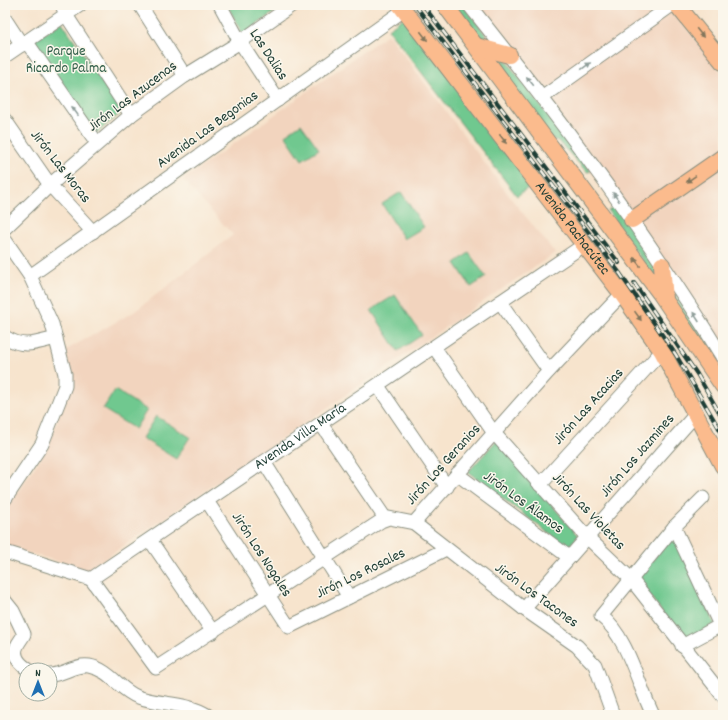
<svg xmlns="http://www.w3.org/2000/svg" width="728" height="720" font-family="Dekko,sans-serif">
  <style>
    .built { fill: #f2d4be }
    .green { fill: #6fc88f; stroke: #478262 }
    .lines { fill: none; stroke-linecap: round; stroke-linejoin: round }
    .minor-casing { stroke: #8b9080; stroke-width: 15 }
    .major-casing { stroke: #8b9080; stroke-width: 18 }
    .minor { stroke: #fff; stroke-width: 13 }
    .major { stroke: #fbbb8d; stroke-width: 16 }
    .rail-casing { stroke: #1f3d34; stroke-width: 4 }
    .rail { stroke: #fbf7ec; stroke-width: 2.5; stroke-dasharray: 8; stroke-linecap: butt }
    .oneway { fill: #82765c }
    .oneway2 { fill: #8f9e9a }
    .labels { text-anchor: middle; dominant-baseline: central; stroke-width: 3; stroke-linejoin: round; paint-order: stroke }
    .park-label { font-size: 15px; fill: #33604b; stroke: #fbf7ec }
    .street-label { font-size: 15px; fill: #1f3d34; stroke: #fbf7ec }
  </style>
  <rect width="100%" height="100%" fill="#fbf7ec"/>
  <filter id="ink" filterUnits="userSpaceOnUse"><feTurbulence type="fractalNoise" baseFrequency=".025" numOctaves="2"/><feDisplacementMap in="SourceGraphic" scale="8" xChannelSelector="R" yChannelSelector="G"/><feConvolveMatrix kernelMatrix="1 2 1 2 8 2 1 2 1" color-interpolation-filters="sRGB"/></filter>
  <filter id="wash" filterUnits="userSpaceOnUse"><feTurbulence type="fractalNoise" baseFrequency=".012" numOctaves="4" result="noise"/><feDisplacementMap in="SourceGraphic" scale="16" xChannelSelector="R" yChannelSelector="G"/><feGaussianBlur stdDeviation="0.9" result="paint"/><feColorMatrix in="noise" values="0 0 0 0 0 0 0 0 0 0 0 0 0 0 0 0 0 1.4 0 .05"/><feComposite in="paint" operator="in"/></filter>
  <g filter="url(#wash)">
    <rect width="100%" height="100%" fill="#f7e4cd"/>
    <!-- built -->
    <g class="built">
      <polygon points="464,5 668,5 723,74 723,339 720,341"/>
      <polygon points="388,34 513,201 555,253 88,570 5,546 5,511 47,449 69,389 70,374 66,350 134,312 233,235 183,180"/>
    </g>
    <!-- green -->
    <g class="green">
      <polygon points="227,5 284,5 243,35"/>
      <polygon points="452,5 463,5 591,171 587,172 558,141 552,139"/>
      <polygon points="406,16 533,184 517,196 388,29"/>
      <polygon points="62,22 122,112 94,135 31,42"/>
      <polygon points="301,124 319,149 302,160 285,135"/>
      <polygon points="401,192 424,227 404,239 382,204"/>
      <polygon points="616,206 711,347 705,351 608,211"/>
      <polygon points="469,253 486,277 471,287 455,263"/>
      <polygon points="395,295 422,335 398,351 371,310"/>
      <polygon points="115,390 147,410 135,429 103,409"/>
      <polygon points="156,416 190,437 176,459 142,438"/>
      <polygon points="497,440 578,536 568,548 468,472"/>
      <polygon points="674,533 715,624 684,641 637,579"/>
    </g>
  </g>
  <g filter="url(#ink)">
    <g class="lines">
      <defs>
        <g id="minor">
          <polyline points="62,5 66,15 131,115"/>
          <polyline points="140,5 185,76"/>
          <polyline points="220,5 240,42 278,100"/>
          <path d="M469,5C560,118 647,234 723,358"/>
          <polyline points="5,19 22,45"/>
          <polyline points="26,41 97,143"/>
          <polyline points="5,56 80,5"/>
          <polyline points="543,97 672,5"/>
          <polyline points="5,120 50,185 93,232"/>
          <polyline points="5,228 50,185 131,115 185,76 240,42 292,5"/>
          <polyline points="5,240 30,276 52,324 65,374 65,386 42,444 5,499"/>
          <polyline points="30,276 404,10"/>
          <polyline points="500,302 549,371"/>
          <path d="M5,337C24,349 36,343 56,338"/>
          <polyline points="434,347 494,433 587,537 631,579 723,696"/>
          <polyline points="378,386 447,487"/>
          <polyline points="321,424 385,518"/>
          <polyline points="264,462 349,597"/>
          <polyline points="457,474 569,557"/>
          <polyline points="540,485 662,351"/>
          <polyline points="207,501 289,627 446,549"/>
          <polyline points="414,523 524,609 577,646 595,665 613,715"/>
          <polyline points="674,527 720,625"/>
          <polyline points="150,540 213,632"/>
          <polyline points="5,552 91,579"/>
          <polyline points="91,579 156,668 381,521 389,518 414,523 549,371 622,294"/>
          <path id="s1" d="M91,579L584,245"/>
          <path d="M5,601L13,611L24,634C22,639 19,641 17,646C12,656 21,665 29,670"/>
          <polyline points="524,609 696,414"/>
          <polyline points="682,646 723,624"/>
          <path d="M50,675C63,675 75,664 89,666C111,670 119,690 138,697C160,705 186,702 207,715"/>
          <path d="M653,715C638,685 628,637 601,616L674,527L703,498"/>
        </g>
        <g id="major">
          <path id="s2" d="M400,5L622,294L662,351L723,466"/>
          <polyline points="445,5 660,293 723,386"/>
          <polyline points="677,5 723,62"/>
          <polyline points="476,46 509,55"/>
          <polyline points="632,220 723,157"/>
          <polyline points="662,265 665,299"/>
        </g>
      </defs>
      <!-- minor casing -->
      <use href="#minor" class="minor-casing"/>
      <!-- major casing -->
      <use href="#major" class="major-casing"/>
      <!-- minor -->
      <use href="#minor" class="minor"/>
      <!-- major -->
      <use href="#major" class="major"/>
      <defs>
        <g id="rail">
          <polyline points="415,5 619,272 676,355 723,435"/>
          <polyline points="423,5 619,263"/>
          <polyline points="634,283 697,374 723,419"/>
        </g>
      </defs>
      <!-- rail casing -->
      <use href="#rail" class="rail-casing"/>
      <!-- rail -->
      <use href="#rail" class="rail"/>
    </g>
    <!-- one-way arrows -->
    <defs><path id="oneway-solid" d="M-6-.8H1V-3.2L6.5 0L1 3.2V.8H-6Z"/></defs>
    <g class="oneway">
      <use href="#oneway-solid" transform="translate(700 33) rotate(51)"/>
      <use href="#oneway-solid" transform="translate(424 36) rotate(53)"/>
      <use href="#oneway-solid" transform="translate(503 139) rotate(53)"/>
      <use href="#oneway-solid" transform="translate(691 179) rotate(145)"/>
      <use href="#oneway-solid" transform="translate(637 262) rotate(-127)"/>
      <use href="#oneway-solid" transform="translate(638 316) rotate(55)"/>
    </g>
    <g class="oneway2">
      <use href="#oneway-solid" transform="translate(586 66) rotate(-36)"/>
      <use href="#oneway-solid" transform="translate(530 81) rotate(-129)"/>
      <use href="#oneway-solid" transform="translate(75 111) rotate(-125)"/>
      <use href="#oneway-solid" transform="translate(616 197) rotate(-125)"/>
      <use href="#oneway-solid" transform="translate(696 317) rotate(-123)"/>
    </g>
  </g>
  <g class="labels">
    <!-- park labels -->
    <g class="park-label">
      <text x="66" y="52">Parque<tspan x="66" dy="17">Ricardo Palma</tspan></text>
    </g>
    <!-- street labels -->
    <g class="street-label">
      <text transform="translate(268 55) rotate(57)">Las Dalias</text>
      <text transform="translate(133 97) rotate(-37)">Jirón Las Azucenas</text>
      <text transform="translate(208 130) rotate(-36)">Avenida Las Begonias</text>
      <text transform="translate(60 167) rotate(52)">Jirón Las Moras</text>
      <text stroke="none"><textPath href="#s2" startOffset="282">Avenida Pachacútec</textPath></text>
      <text transform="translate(589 407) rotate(-48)">Jirón Las Acacias</text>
      <text stroke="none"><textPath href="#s1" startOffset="253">Avenida Villa María</textPath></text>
      <text transform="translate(638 456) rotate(-49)">Jirón Los Jazmines</text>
      <text transform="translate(444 465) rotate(-48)">Jirón Los Geranios</text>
      <text transform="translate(523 503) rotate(36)">Jirón Los Álamos</text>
      <text transform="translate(588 512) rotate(47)">Jirón Las Violetas</text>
      <text transform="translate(261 555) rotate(57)">Jirón Los Nogales</text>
      <text transform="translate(361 574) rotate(-26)">Jirón Los Rosales</text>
      <text transform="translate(536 596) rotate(36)">Jirón Los Tacones</text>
    </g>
  </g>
  <!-- margin -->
  <rect width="728" height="720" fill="none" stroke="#fbf7ec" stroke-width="20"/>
  <!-- north arrow -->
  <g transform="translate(38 682)"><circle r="19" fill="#fbf7ec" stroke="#a3ada2"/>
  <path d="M0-3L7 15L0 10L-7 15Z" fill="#1f6fb2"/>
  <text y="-6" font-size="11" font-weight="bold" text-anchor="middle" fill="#1f3d34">N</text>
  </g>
</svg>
